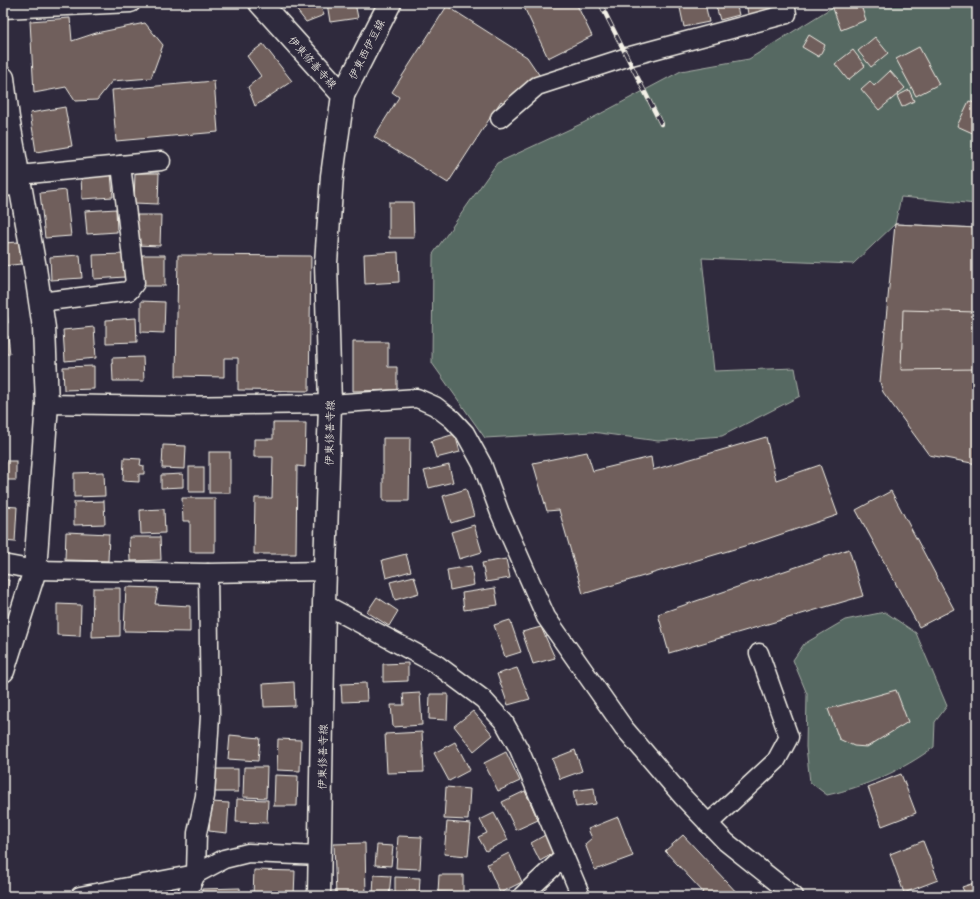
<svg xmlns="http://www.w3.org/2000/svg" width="980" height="899" font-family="Mali,'Klee One',sans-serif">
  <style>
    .green { fill: #566962; stroke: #a5ada5 }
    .building { fill: #6f5e5c; stroke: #f4f1e8 }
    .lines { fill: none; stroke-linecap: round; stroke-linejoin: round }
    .street-casing { stroke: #f4f1e8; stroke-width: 21 }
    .secondary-casing { stroke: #f4f1e8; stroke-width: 25 }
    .primary-casing { stroke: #f4f1e8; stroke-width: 25 }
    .street { stroke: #2f2a3d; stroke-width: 18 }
    .secondary { stroke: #2f2a3d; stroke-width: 22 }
    .primary { stroke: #2f2a3d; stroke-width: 22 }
    .rail-casing { stroke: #f4f1e8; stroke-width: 4.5 }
    .rail { stroke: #2f2a3d; stroke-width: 3; stroke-dasharray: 9; stroke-linecap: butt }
    .labels { text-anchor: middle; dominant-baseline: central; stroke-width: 3; stroke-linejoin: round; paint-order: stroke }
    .street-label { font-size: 11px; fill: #f4f1e8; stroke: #2f2a3d }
  </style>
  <rect width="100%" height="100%" fill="#2f2a3d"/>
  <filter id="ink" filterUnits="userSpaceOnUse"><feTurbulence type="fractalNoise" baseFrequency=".025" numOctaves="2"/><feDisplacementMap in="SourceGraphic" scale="8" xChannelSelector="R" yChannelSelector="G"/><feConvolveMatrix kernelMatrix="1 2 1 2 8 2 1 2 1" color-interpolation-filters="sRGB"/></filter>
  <g filter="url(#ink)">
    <!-- green -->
    <g class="green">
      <polygon points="839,3 977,3 977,204 901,197 895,224 853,264 702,258 714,371 795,368 800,396 722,436 658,441 592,432 485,438 432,363 433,254 497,163 583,123 681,71 749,59"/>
      <path d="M885,612L916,633L947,706L935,722L934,747C903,770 865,787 827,795L810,782L806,747L807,694L793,660L804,644L845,620Z"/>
    </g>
    <!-- building -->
    <g class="building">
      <polygon points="291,3 319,3 324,15 306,22"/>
      <polygon points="327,3 355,3 358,18 330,22"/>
      <polygon points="522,3 576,3 592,36 548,58"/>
      <polygon points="679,3 705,3 709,22 684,27"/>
      <polygon points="715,3 736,3 739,15 720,20"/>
      <polygon points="746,3 772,3 774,14 749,19"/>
      <polygon points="831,3 860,3 866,20 841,30"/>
      <polygon points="447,6 527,57 542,79 506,105 501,101 448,183 374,137 399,97 392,92"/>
      <polygon points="70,18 72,41 96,33 145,23 163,45 151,78 112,81 97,100 75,101 66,87 34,93 30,21"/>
      <polygon points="809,35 825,45 819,57 802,47"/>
      <polygon points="875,37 888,53 871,67 858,51"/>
      <polygon points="263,44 292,81 255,106 248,87 261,76 247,56"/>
      <polygon points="919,47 939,84 916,96 896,59"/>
      <polygon points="853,50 865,66 848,80 835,64"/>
      <polygon points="890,71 905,88 879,110 861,89 870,81 874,86"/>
      <polygon points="214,81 218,132 116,141 112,90"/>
      <polygon points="909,90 914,101 902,107 897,96"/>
      <polygon points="969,101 977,104 977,135 957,126"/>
      <polygon points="65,107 72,146 36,152 30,113"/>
      <polygon points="111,173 113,197 82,199 81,175"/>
      <polygon points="135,173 159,173 158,204 134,203"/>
      <polygon points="66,190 71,236 45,238 40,193"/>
      <polygon points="389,202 413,202 414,238 389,238"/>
      <polygon points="116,209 117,232 87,234 85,211"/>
      <polygon points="137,215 161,215 160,246 136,245"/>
      <polygon points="895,224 977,228 977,367 892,369"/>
      <polygon points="895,224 977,228 977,464 929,455 883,392 880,382"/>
      <polygon points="19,242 21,264 3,266 3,243"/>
      <polygon points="398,252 399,282 365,284 364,254"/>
      <polygon points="124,254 125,277 94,279 93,255"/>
      <polygon points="80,255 82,278 51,280 50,257"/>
      <polygon points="142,255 165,255 165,286 141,286"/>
      <polygon points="178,255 311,256 309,391 238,390 238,358 224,358 224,377 176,376"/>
      <polygon points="3,278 5,278 8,323 3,324"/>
      <polygon points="141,301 165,302 164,333 141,332"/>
      <polygon points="903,310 977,312 977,369 901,370"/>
      <polygon points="136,318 137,342 106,343 106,320"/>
      <polygon points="94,327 96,358 65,361 63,330"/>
      <polygon points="3,336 8,336 10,354 3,354"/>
      <polygon points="353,342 388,342 388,367 397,367 397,390 353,391"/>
      <polygon points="143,357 144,381 113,381 112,358"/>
      <polygon points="94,366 94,389 64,390 63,367"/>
      <polygon points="273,423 306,423 305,467 297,466 296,554 254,554 255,498 272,498 273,457 254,457 254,439 273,439"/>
      <polygon points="455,434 460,452 436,458 431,441"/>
      <polygon points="766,437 776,480 820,465 838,515 758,542 583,594 559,510 547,511 533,463 587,452 593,471 651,457 653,470"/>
      <polygon points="383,438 410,438 409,501 383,501"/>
      <polygon points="163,445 186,446 185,469 162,468"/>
      <rect x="209" y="452" width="21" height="41"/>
      <polygon points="124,458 141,459 140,465 144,466 144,474 139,474 139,482 123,481"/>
      <rect x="3" y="461" width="13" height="19"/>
      <polygon points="449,465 453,482 429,488 424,471"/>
      <rect x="189" y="467" width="15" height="25"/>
      <polygon points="104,472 105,496 74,497 74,473"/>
      <polygon points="183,474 183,487 161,488 161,475"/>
      <polygon points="466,489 474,516 451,523 443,496"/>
      <polygon points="891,491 954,609 919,627 856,510"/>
      <polygon points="182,498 215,498 215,552 190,552 190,521 183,521"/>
      <polygon points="104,501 105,524 74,525 74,502"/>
      <polygon points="3,506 17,507 15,542 3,541"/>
      <polygon points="164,509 165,533 141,534 140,510"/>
      <polygon points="474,525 482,552 459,559 451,532"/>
      <polygon points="66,532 109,534 108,561 65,560"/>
      <polygon points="129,537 160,537 161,560 130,561"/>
      <polygon points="849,549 863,596 669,653 658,614"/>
      <polygon points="406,554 411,571 386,578 382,560"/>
      <polygon points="506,559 510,578 486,582 482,563"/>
      <polygon points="471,566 474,585 450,590 447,570"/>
      <polygon points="414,576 419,593 395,600 390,582"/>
      <polygon points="3,579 9,580 6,598 3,598"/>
      <polygon points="126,587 158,588 155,604 190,606 190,632 124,631"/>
      <polygon points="93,588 120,588 120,636 92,637"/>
      <polygon points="495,588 498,605 464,610 462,593"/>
      <polygon points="377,597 398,611 389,626 367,612"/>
      <polygon points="57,604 81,605 80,636 57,635"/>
      <polygon points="3,607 7,608 3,630"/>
      <polygon points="510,620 521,652 505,657 494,625"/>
      <polygon points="541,627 555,658 533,664 522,632"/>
      <polygon points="408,663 408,681 383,682 383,664"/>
      <polygon points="517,668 530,699 508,705 497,674"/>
      <polygon points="294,682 295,706 264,707 263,684"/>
      <polygon points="366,683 367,701 342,702 341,684"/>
      <polygon points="896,690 908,722 867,747 854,746 839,739 828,709"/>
      <polygon points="420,693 422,725 393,727 391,705 404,705 403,694"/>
      <polygon points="430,694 448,694 447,720 429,719"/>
      <polygon points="473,711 493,735 474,751 454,726"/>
      <polygon points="422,732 424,772 387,773 385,734"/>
      <polygon points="230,735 260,738 258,761 228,759"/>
      <polygon points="278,739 301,740 300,771 277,770"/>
      <polygon points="455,742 470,770 449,781 434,753"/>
      <polygon points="575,750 582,771 560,779 552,759"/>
      <polygon points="506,752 520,781 498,791 484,763"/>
      <polygon points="244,767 267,767 266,798 243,797"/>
      <rect x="213" y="769" width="25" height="23"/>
      <polygon points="901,774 916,813 882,826 868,787"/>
      <polygon points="275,775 298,776 297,806 274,806"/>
      <polygon points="446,787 470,789 468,820 444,819"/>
      <polygon points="594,788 596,804 576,807 573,791"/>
      <polygon points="525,791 538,820 516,830 502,802"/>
      <polygon points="237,799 268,800 267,823 236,822"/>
      <polygon points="211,802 229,803 227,833 209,831"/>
      <polygon points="494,813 508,840 486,851 478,837 487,833 480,820"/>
      <polygon points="618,817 633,856 595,870 585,844 592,838 588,829"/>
      <polygon points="447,822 471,824 468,856 444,854"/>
      <polygon points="545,835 554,853 540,861 531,843"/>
      <polygon points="683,835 740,896 698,896 703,892 665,851"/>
      <polygon points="398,836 422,837 420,869 396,868"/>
      <polygon points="923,841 938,880 904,893 890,854"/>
      <polygon points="365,843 366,896 336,896 334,844"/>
      <polygon points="377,845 393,846 391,866 375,865"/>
      <polygon points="509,853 522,882 500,893 487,864"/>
      <polygon points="254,870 295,871 294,896 253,896"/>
      <polygon points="374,875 391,876 389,896 373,895"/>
      <polygon points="439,875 463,875 463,893 438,892"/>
      <polygon points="395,877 420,878 419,896 395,895"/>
      <polygon points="977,882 977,896 966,896 962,887"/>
      <polygon points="240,888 240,896 202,896 202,889"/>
    </g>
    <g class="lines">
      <defs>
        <g id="street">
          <polyline points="3,9 131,3"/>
          <polyline points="500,118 537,86 627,57 787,14 785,3"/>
          <polyline points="19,175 161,161"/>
          <polyline points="3,187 21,185"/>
          <polyline points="40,302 129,291 135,283 121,165"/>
          <polyline points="47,404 171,406 330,404 417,398 435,406 452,419 465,433 482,464 500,513 546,617 624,728 682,796 726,842 794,896"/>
          <polyline points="3,564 35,570 208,573 326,571"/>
          <polyline points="324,604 436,664 483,699 504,722 519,749 581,896"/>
          <polyline points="708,824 776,761 789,737 759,653"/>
          <polyline points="80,896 196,874 224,859 248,853 321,856"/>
          <polyline points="186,896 196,874 197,833 205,796 210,716 208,573"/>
          <polyline points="522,896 564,857"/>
        </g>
        <polyline id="secondary" points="3,78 8,118 35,268 44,328 47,404 35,570 3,671"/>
        <g id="primary">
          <polyline points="260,3 343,95 332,176 326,263 330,404 324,604 319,896"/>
          <polyline points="343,95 390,3"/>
        </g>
      </defs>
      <!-- street casing -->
      <use href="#street" class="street-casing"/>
      <!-- secondary casing -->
      <use href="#secondary" class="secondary-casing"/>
      <!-- primary casing -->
      <use href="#primary" class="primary-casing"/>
      <!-- street -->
      <use href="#street" class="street"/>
      <!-- secondary -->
      <use href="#secondary" class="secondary"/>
      <!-- primary -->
      <use href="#primary" class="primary"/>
      <defs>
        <polyline id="rail" points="600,3 661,124"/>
      </defs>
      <!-- rail casing -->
      <use href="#rail" class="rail-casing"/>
      <!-- rail -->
      <use href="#rail" class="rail"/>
    </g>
  </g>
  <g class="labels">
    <!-- street labels -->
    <g class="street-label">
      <text transform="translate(366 49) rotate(-63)">伊東西伊豆線</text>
      <text transform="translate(313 62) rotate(48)">伊東修善寺線</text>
      <text transform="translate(329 433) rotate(-89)">伊東修善寺線</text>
      <text transform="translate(322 757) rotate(-89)">伊東修善寺線</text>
    </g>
  </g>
  <!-- margin -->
  <rect width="980" height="899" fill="none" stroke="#2f2a3d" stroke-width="16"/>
  <rect x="8" y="8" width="964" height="883" fill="none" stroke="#f4f1e8" stroke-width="1.5" filter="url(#ink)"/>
</svg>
